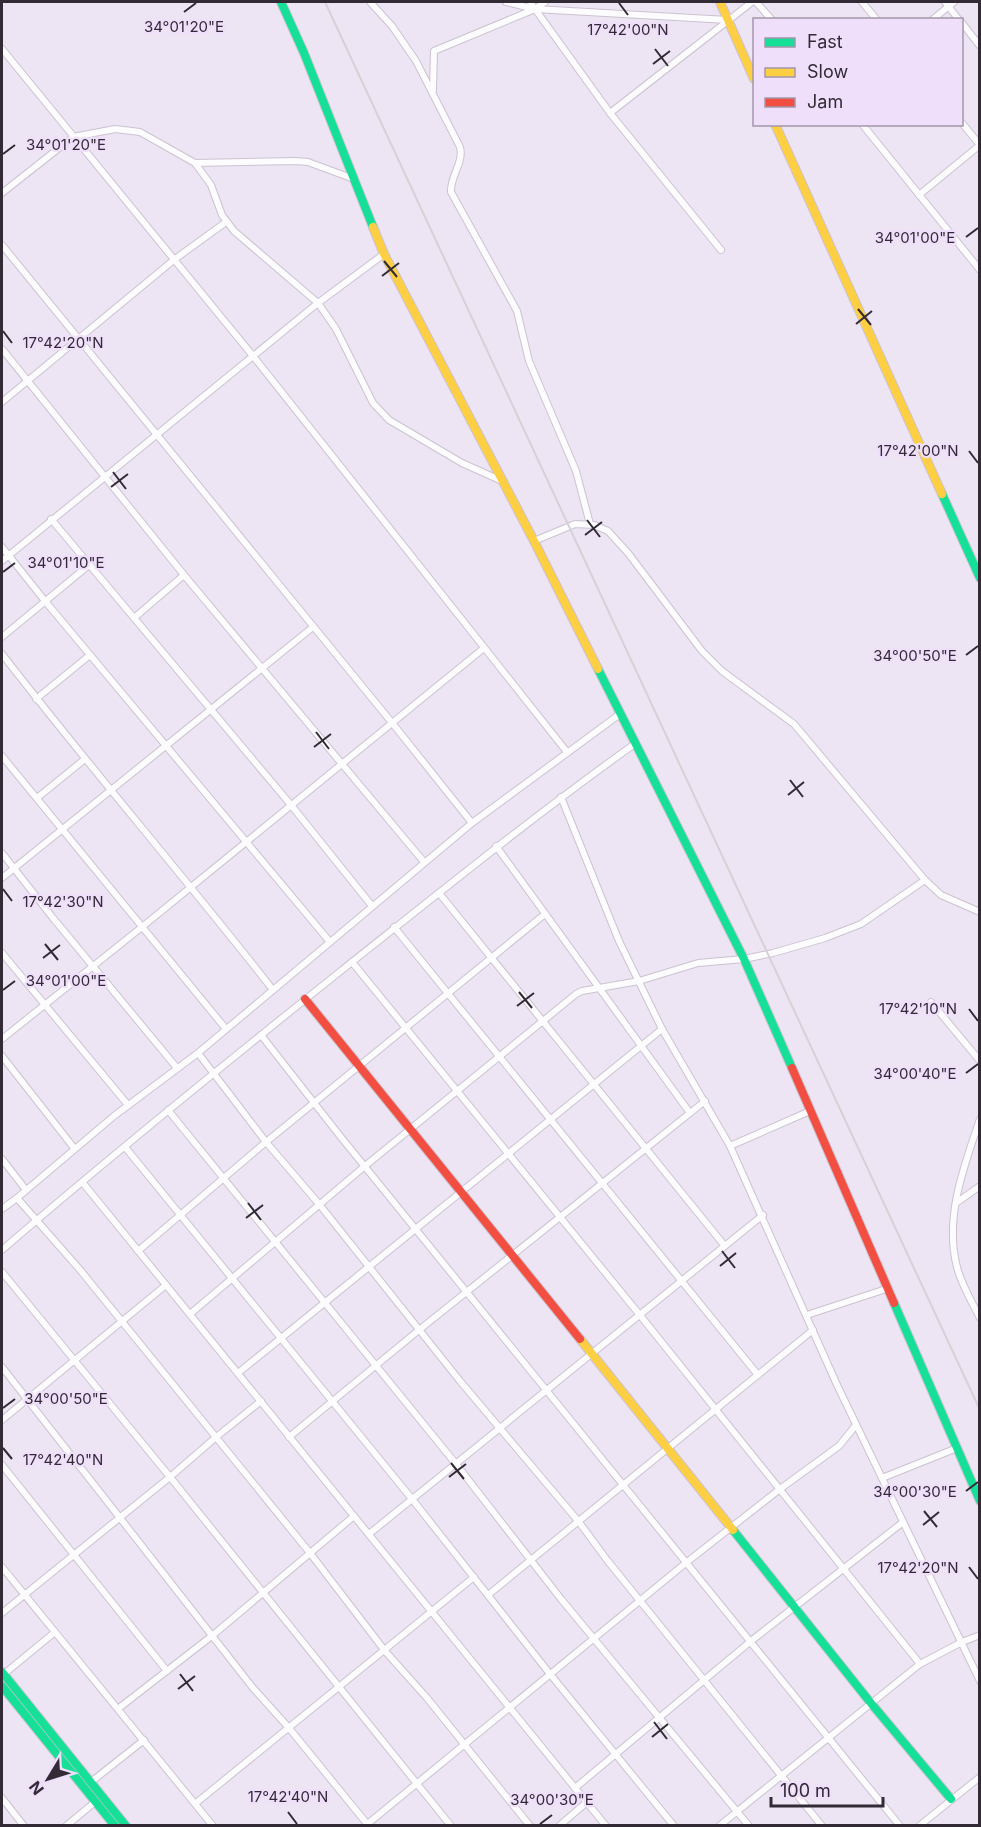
<svg xmlns="http://www.w3.org/2000/svg" width="981" height="1827" font-family="Inter,sans-serif">
  <style>
    .lines { fill: none; stroke-linecap: round; stroke-linejoin: round }
    .street-casing { stroke: #cbc3d0; stroke-width: 8 }
    .fast-casing { stroke: #cbc3d0; stroke-width: 10 }
    .slow-casing { stroke: #cbc3d0; stroke-width: 10 }
    .jam-casing { stroke: #cbc3d0; stroke-width: 10 }
    .street { stroke: #fcfbfd; stroke-width: 6 }
    .fast { stroke: #16e098; stroke-width: 8 }
    .slow { stroke: #ffcf43; stroke-width: 8 }
    .jam { stroke: #f24e42; stroke-width: 8 }
    .rail { stroke: #d5d2d7; stroke-width: 2 }
    .ticks { fill: none; stroke: #322b36; stroke-width: 2 }
    .ticks-label { font-size: 15px; text-anchor: middle; fill: #322b36; stroke: #efdffa; stroke-width: 4.5; stroke-linejoin: round; paint-order: stroke }
  </style>
  <rect width="100%" height="100%" fill="#eee5f4"/>
  <g class="lines">
    <defs>
      <g id="street">
        <path d="M370,2L392,26L416,61L460,147C464,163 450,176 451,192L517,311L529,361L576,471L590,524"/>
        <polyline points="506,2 535,9 728,20"/>
        <polyline points="530,2 610,113 721,250"/>
        <polyline points="756,2 772,20"/>
        <polyline points="862,2 877,20"/>
        <polyline points="945,2 959,20"/>
        <polyline points="932,20 954,2"/>
        <polyline points="962,23 980,46"/>
        <polyline points="2,49 253,356 567,752"/>
        <polyline points="433,90 434,51 535,9 545,2"/>
        <polyline points="610,113 752,2"/>
        <polyline points="962,123 980,145"/>
        <polyline points="862,124 980,270"/>
        <polyline points="195,163 211,185 222,215 234,231 318,303 336,329 373,403 389,420 462,463 500,480"/>
        <polyline points="2,193 73,137 115,129 140,132 195,163 295,161 308,162 354,179"/>
        <polyline points="919,195 980,145"/>
        <polyline points="2,245 393,724 472,823"/>
        <polyline points="2,349 184,575 424,862"/>
        <polyline points="2,402 175,259 226,222"/>
        <polyline points="51,519 291,805 372,906"/>
        <polyline points="534,541 575,524 594,525 608,531 628,553 702,651 722,671 794,724 925,880 941,895 980,912"/>
        <polyline points="2,547 45,601 330,942"/>
        <polyline points="2,561 318,303 384,254"/>
        <polyline points="134,618 184,575"/>
        <polyline points="2,637 89,565"/>
        <path d="M2,654C90,768 184,876 273,990"/>
        <polyline points="36,699 90,655"/>
        <polyline points="2,756 226,1029"/>
        <polyline points="561,797 619,941 662,1029 730,1146 838,1387 980,1681"/>
        <polyline points="37,798 85,759"/>
        <polyline points="496,846 690,1113"/>
        <polyline points="2,853 53,918 177,1068"/>
        <polyline points="2,878 313,627"/>
        <polyline points="439,893 724,1245"/>
        <polyline points="394,927 758,1375"/>
        <polyline points="2,953 128,1105"/>
        <polyline points="352,962 639,1314 920,1664"/>
        <polyline points="931,1002 980,1061"/>
        <polyline points="261,1035 340,1136 900,1826"/>
        <polyline points="2,1039 142,927 484,648"/>
        <polyline points="198,1053 266,1142 319,1204 460,1381 579,1522 607,1560 822,1826"/>
        <polyline points="2,1056 74,1148"/>
        <polyline points="168,1110 456,1464 561,1599 749,1826"/>
        <path d="M980,1119C964,1166 944,1218 957,1267C961,1284 972,1302 980,1318"/>
        <polyline points="730,1146 810,1111"/>
        <polyline points="125,1147 412,1499 550,1674 674,1826"/>
        <polyline points="2,1159 26,1190"/>
        <polyline points="83,1183 606,1826"/>
        <polyline points="17,1198 81,1271 310,1553 385,1651 427,1698 530,1826"/>
        <polyline points="956,1203 980,1186"/>
        <polyline points="2,1209 17,1198 114,1116 198,1053 472,823 620,714"/>
        <path d="M2,1250C113,1154 227,1062 342,970C439,893 535,815 636,743"/>
        <polyline points="138,1251 266,1142 545,914"/>
        <polyline points="2,1272 170,1477 451,1826"/>
        <polyline points="190,1314 365,1166 576,994 582,991 639,981 698,963 744,959 773,953 825,938 861,924 925,880"/>
        <polyline points="807,1315 886,1289"/>
        <polyline points="2,1367 253,1688 289,1728 368,1825"/>
        <polyline points="238,1373 662,1029"/>
        <polyline points="2,1420 166,1285"/>
        <polyline points="289,1437 419,1330 705,1101"/>
        <polyline points="2,1465 167,1671"/>
        <polyline points="882,1478 957,1448"/>
        <polyline points="369,1534 763,1215"/>
        <polyline points="2,1567 213,1826"/>
        <polyline points="488,1595 813,1330"/>
        <polyline points="2,1613 170,1477 215,1438 261,1401"/>
        <polyline points="4,1674 55,1632"/>
        <polyline points="119,1708 213,1635 354,1516"/>
        <polyline points="91,1782 144,1740"/>
        <polyline points="575,1788 751,1641 902,1523"/>
        <polyline points="2,1798 24,1826"/>
        <polyline points="196,1803 474,1577"/>
        <polyline points="66,1826 95,1802"/>
        <polyline points="365,1826 687,1562 780,1489 839,1446 856,1425"/>
        <polyline points="559,1826 587,1802"/>
        <polyline points="719,1826 920,1664 962,1642 980,1635"/>
        <polyline points="919,1826 980,1777"/>
      </g>
      <g id="fast">
        <polyline points="281,2 304,53 373,227"/>
        <polyline points="942,494 980,578"/>
        <polyline points="598,669 744,959 792,1068"/>
        <polyline points="894,1303 980,1501"/>
        <polyline points="733,1530 870,1702 951,1799"/>
        <polyline points="2,1672 126,1826"/>
        <polyline points="2,1686 115,1826"/>
      </g>
      <g id="slow">
        <polyline points="720,2 754,79"/>
        <polyline points="775,124 942,494"/>
        <polyline points="373,227 384,254 534,541 598,669"/>
        <polyline points="580,1339 733,1530"/>
      </g>
      <g id="jam">
        <polyline points="305,999 580,1339"/>
        <polyline points="792,1068 894,1303"/>
      </g>
    </defs>
    <!-- street casing -->
    <use href="#street" class="street-casing"/>
    <!-- fast casing -->
    <use href="#fast" class="fast-casing"/>
    <!-- slow casing -->
    <use href="#slow" class="slow-casing"/>
    <!-- jam casing -->
    <use href="#jam" class="jam-casing"/>
    <!-- street -->
    <use href="#street" class="street"/>
    <!-- fast -->
    <use href="#fast" class="fast"/>
    <!-- slow -->
    <use href="#slow" class="slow"/>
    <!-- jam -->
    <use href="#jam" class="jam"/>
    <!-- rail -->
    <polyline class="rail" points="325,2 980,1410"/>
  </g>
  <!-- ticks -->
  <path class="ticks" d="M619,3L628,15M184,12L196,3M655,49L668,66M653,64L670,51M3,154L15,145M966,237L978,228M384,261L397,277M382,276L399,263M858,309L871,325M856,324L872,311M3,331L12,343M969,451L978,463M113,472L126,489M111,487L128,474M587,520L600,537M585,535L602,522M3,572L15,563M966,655L978,646M316,732L329,749M314,747L331,734M790,780L803,797M788,795L804,782M3,889L12,901M45,944L58,960M43,958L60,945M3,990L15,981M519,992L532,1008M517,1006L534,993M969,1009L978,1021M966,1073L978,1064M248,1203L261,1220M246,1218L263,1205M722,1251L735,1268M720,1266L736,1253M3,1408L15,1399M3,1448L12,1459M451,1463L464,1479M449,1477L466,1464M966,1491L978,1482M924,1511L937,1527M923,1525L939,1512M969,1567L978,1579M180,1674L193,1691M178,1689L195,1676M654,1722L667,1739M652,1737L668,1724M288,1812L297,1824M540,1824L552,1815"/>
  <g class="ticks-label">
    <text x="184" y="32">34°01'20"E</text>
    <text x="628" y="35">17°42'00"N</text>
    <text x="66" y="150">34°01'20"E</text>
    <text x="915" y="243">34°01'00"E</text>
    <text x="63" y="348">17°42'20"N</text>
    <text x="918" y="456">17°42'00"N</text>
    <text x="66" y="568">34°01'10"E</text>
    <text x="915" y="661">34°00'50"E</text>
    <text x="63" y="907">17°42'30"N</text>
    <text x="66" y="986">34°01'00"E</text>
    <text x="918" y="1014">17°42'10"N</text>
    <text x="915" y="1079">34°00'40"E</text>
    <text x="66" y="1404">34°00'50"E</text>
    <text x="63" y="1465">17°42'40"N</text>
    <text x="915" y="1497">34°00'30"E</text>
    <text x="918" y="1573">17°42'20"N</text>
    <text x="288" y="1802">17°42'40"N</text>
    <text x="552" y="1805">34°00'30"E</text>
  </g>
  <!-- border -->
  <rect width="981" height="1827" fill="none" stroke="#322b36" stroke-width="6"/>
  <!-- legend -->
  <rect x="753" y="18" width="210" height="108" fill="#efdffa" stroke="#a397ac" stroke-width="1.5"/>
  <rect x="765" y="38" width="30" height="9" fill="#16e098" stroke="#a397ac" stroke-width="1.5"/>
  <text x="807" y="48" font-size="18" fill="#322b36">Fast</text>
  <rect x="765" y="68" width="30" height="9" fill="#ffcf43" stroke="#a397ac" stroke-width="1.5"/>
  <text x="807" y="78" font-size="18" fill="#322b36">Slow</text>
  <rect x="765" y="98" width="30" height="9" fill="#f24e42" stroke="#a397ac" stroke-width="1.5"/>
  <text x="807" y="108" font-size="18" fill="#322b36">Jam</text>
  <!-- north arrow -->
  <g transform="translate(48 1779) rotate(232)" stroke="#efdffa" stroke-width="4.5" paint-order="stroke">
  <path d="M0-4.5L10 22L0 15L-10 22Z" fill="#322b36"/>
  <text y="-9" font-size="16" font-weight="bold" text-anchor="middle" fill="#322b36">N</text>
  </g>
  <!-- scale -->
  <path d="M771 1797v9h112v-9" fill="none" stroke="#322b36" stroke-width="3"/>
  <text x="780" y="1797" font-size="18" fill="#322b36" stroke="#efdffa" stroke-width="4.5" paint-order="stroke">100 m</text>
</svg>
